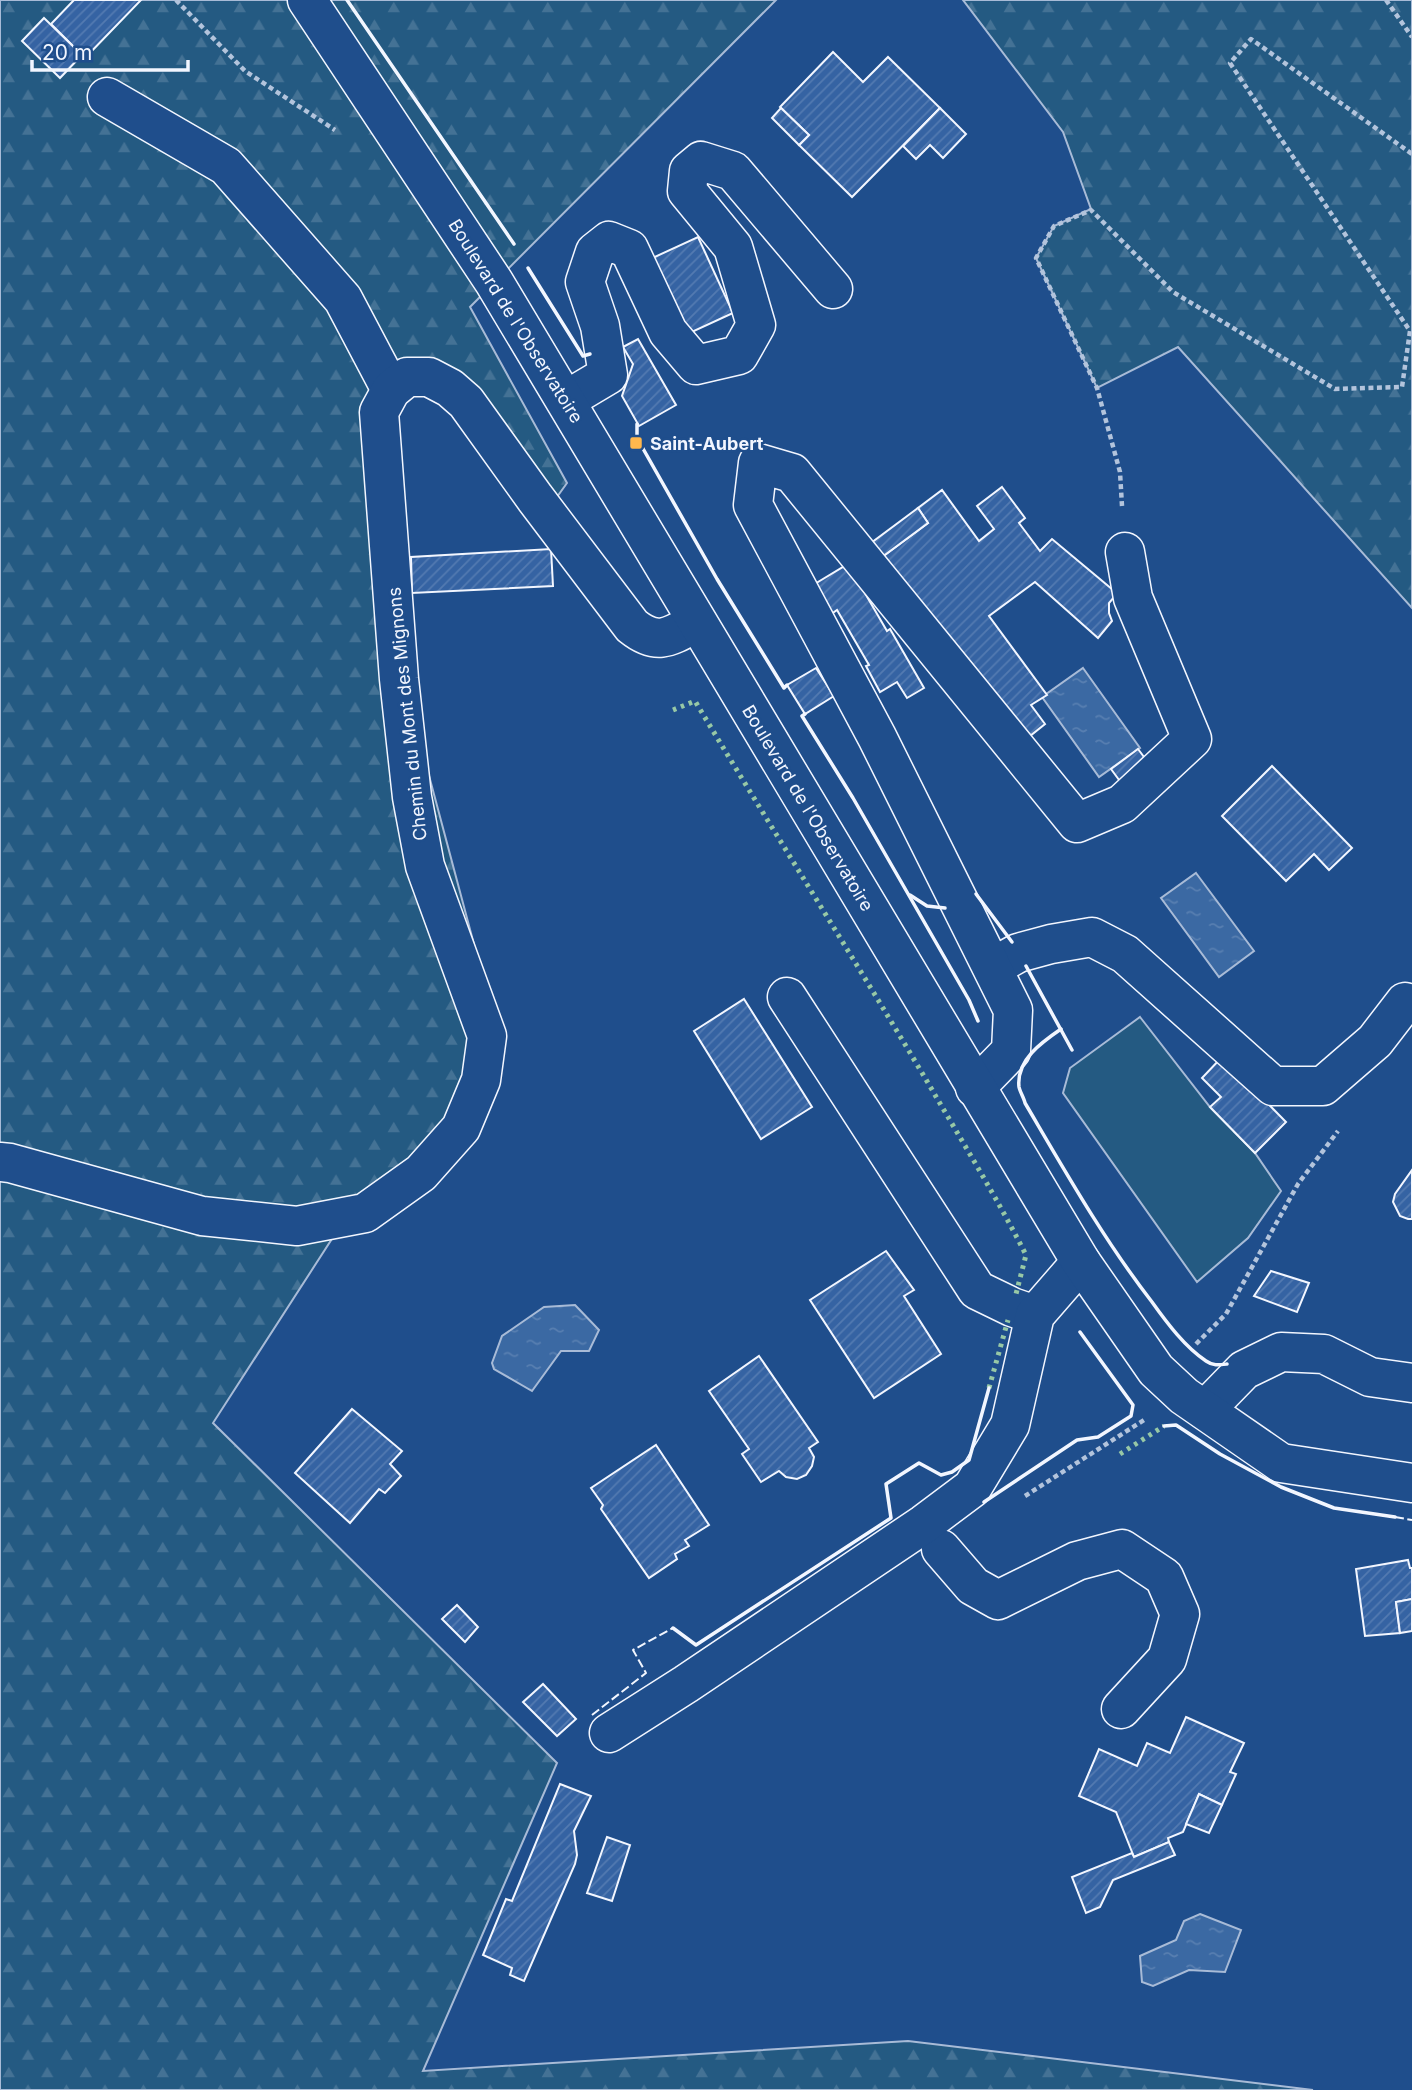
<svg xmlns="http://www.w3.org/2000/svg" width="1412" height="2090" font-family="Inter,sans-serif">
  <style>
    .grass { fill: #245a82; stroke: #a8bbd7; stroke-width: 2 }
    .forest { fill: url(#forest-firs); stroke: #a8bbd7; stroke-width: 2 }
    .water { fill: url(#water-ripples); stroke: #a8bbd7; stroke-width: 2 }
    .building { fill: url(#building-hatch); stroke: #f2f6ff; stroke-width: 2 }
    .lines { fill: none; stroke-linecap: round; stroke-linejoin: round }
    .minor-casing { stroke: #f2f6ff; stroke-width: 41 }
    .major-casing { stroke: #f2f6ff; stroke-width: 41 }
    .path { stroke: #b3c4dc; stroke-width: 4.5; stroke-dasharray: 5 3.5; stroke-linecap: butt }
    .minor { stroke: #1f4e8c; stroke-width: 38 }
    .major { stroke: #1f4e8c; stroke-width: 38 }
    .hedge { stroke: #97c8a6; stroke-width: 5; stroke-dasharray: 3.5 5; stroke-linecap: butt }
    .fence { stroke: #f2f6ff; stroke-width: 2; stroke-dasharray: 9 3.5; stroke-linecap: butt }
    .wall { stroke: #f2f6ff; stroke-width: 3.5 }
    .poi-dot { fill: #ffb74d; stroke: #1f4e8c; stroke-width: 2.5 }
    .labels { text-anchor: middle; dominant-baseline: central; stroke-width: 5; stroke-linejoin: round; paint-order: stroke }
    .street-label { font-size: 18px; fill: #f2f6ff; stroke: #1f4e8c }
    .poi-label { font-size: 18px; font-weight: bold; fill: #f2f6ff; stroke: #1f4e8c; text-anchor: start }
  </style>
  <defs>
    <pattern id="forest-firs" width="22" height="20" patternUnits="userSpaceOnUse" patternTransform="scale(1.75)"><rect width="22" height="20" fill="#245a82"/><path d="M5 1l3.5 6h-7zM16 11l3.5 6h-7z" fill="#447295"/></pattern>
    <pattern id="water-ripples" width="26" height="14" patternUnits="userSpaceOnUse" patternTransform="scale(1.75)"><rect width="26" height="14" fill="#3b69a3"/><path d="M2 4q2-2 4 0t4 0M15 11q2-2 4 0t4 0" fill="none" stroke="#587fb1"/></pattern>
    <pattern id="building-hatch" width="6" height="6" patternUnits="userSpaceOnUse" patternTransform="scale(1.75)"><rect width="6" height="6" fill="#3563a3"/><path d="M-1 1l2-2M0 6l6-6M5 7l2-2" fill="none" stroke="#537ab1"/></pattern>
  </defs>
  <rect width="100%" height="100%" fill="#1f4e8c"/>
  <!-- grass -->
  <polygon class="grass" points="1140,1017 1210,1107 1255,1153 1281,1191 1248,1238 1197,1282 1063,1093 1070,1068"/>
  <!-- forest -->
  <g class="forest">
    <polygon points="0,0 776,0 470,307 567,483 554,501 469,396 381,388 407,693 500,1042 490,1105 339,1228 213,1423 557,1763 423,2071 908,2041 1313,2090 0,2090"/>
    <polygon points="963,0 1412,0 1412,608 1178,347 1097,388 1036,258 1054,226 1091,209 1063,132"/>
  </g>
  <!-- water -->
  <g class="water">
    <polygon points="1083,668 1140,748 1099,777 1042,697"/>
    <polygon points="1196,873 1254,951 1219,977 1161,898"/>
    <polygon points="575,1305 599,1330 589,1351 561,1351 532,1391 494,1369 492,1363 502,1336 544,1307"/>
    <polygon points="1200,1914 1241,1930 1225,1972 1189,1970 1153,1986 1142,1982 1140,1956 1176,1940 1184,1921"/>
  </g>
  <!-- building -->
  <g class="building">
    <polygon points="74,0 141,0 85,58 51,24"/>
    <polygon points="44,18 82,55 60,78 22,41"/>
    <polygon points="833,52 863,82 888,57 940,108 852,197 799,145 809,135 780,107"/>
    <polygon points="781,108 809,135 799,145 772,118"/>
    <polygon points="940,108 966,134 943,158 930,145 916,159 903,146"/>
    <polygon points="698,237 733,313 681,337 646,261"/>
    <polygon points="638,339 676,405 639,426 622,396 633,364 623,347"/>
    <polygon points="1002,487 1025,518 1019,523 1040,551 1052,539 1119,595 1114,597 1109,603 1109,613 1112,621 1098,638 1035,582 989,616 1047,695 1031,705 1045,724 1025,740 882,557 928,523 918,508 942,490 979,541 994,529 977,506"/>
    <polygon points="918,508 928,523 878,560 867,546"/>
    <polygon points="551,549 553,586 412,593 411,557"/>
    <polygon points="848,564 887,631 890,629 924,688 907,698 897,682 880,692 866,666 869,665 837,610 830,615 813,585"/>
    <polygon points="816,668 834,696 805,714 787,685"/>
    <polygon points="1138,749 1150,765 1122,784 1111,769"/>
    <polygon points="1272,766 1352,848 1329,870 1314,854 1286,881 1222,816"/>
    <polygon points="744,999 812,1107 761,1139 694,1031"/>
    <polygon points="1222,1057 1286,1122 1255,1153 1210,1107 1221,1097 1202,1078"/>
    <polygon points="1412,1170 1412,1219 1408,1219 1400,1216 1393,1202 1395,1194"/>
    <polygon points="886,1251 914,1290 904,1296 941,1354 874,1398 810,1300"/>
    <polygon points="1271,1271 1309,1283 1297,1312 1254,1296"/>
    <polygon points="759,1356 818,1442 809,1448 814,1457 812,1466 806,1475 797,1479 786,1477 779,1471 761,1482 742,1454 749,1449 709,1391"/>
    <polygon points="352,1409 402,1451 390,1464 401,1476 385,1493 379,1489 350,1523 295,1473"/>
    <polygon points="656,1445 709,1525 685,1540 689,1546 675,1554 677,1559 649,1578 601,1509 603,1505 591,1488"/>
    <polygon points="1408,1560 1410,1568 1412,1568 1412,1599 1396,1602 1400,1633 1365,1636 1356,1569"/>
    <polygon points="1412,1599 1412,1631 1400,1633 1396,1602"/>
    <polygon points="457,1605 478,1627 465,1642 442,1619"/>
    <polygon points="543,1684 576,1719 557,1736 523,1702"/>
    <polygon points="1186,1717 1244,1743 1230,1772 1236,1774 1222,1805 1199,1794 1183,1832 1168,1838 1169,1842 1134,1857 1116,1812 1079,1796 1099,1749 1137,1766 1147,1743 1170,1753"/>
    <polygon points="560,1784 591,1796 574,1831 577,1855 575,1864 524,1981 510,1975 512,1968 483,1955 506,1899 512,1901"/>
    <polygon points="1199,1794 1222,1805 1209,1833 1186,1824"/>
    <polygon points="607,1837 630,1845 612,1901 587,1893"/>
    <polygon points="1169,1842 1175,1855 1113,1880 1100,1907 1086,1913 1072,1877 1132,1853 1134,1857"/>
  </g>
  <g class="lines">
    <defs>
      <g id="minor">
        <polyline points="107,97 226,166 343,299 391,390"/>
        <polyline points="566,400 608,375 600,326 585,282 595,252 609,241 629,249 668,332 696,365 739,355 756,325 733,247 687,191 689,171 701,161 733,171 833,289"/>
        <polyline points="993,967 1018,953 1051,944 1092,937 1125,954 1273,1086 1323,1086 1375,1041 1405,1002"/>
        <polyline points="787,997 977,1290 1012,1307 1035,1315"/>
        <polyline points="975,1088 1011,1051 1013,1010 877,737 753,505 758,463 792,473 1077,823 1122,804 1192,739 1133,598 1125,552"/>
        <path d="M0,1162L10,1163L202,1216L297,1226L365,1213L421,1173L461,1128L481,1080L487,1036L425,866L412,797L399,679L379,412L391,390L407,377H429L450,388L466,402L535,498L632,626C658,647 671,636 697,622"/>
        <polyline points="1205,1410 1244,1370 1281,1352 1324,1354 1370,1377 1412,1383"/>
        <polyline points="941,1549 973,1586 998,1600 1077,1561 1122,1549 1164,1577 1180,1614 1167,1659 1121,1709"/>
        <polyline points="609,1733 686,1684 924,1524 972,1488 1010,1425 1035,1315 1081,1262"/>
      </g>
      <polyline id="major" points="307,0 494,282 1081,1262 1156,1370 1184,1396 1281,1463 1412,1483"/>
    </defs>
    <!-- minor casing -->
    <use href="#minor" class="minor-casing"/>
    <!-- major casing -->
    <use href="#major" class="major-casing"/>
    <!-- path -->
    <g class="path">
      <polyline points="176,0 245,71 335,130"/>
      <polyline points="1386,0 1412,37"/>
      <polyline points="1122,506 1120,472 1097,388 1036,258 1054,226 1091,210 1173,292 1335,389 1402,387 1410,331 1230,63 1251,39 1412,154"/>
      <polyline points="1196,1344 1226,1314 1298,1184 1338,1131"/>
      <polyline points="1025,1496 1144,1420"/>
    </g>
    <!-- minor -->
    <use href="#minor" class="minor"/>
    <!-- major -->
    <use href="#major" class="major"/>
    <!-- hedge -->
    <g class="hedge">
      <path d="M673,710L695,701C773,831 854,958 931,1088C963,1143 997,1198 1026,1255L1016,1294"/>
      <polyline points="989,1388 1008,1320"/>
      <polyline points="1120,1454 1164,1426"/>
    </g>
    <!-- fence -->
    <g class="fence">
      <polyline points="1395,1517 1412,1520"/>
      <polyline points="592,1715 646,1673 633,1650 673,1628"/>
    </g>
    <!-- wall -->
    <g class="wall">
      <polyline points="347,0 514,244"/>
      <polyline points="528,268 583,356 590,354"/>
      <polyline points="637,424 637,438 717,579 784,688 787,685"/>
      <polyline points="805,714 802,716 853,798 969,1000 978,1021"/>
      <polyline points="976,894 1012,942"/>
      <polyline points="910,895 927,906 945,908"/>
      <polyline points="1026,966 1072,1050"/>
      <path d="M1061,1029C1042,1042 1016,1060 1019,1087C1020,1092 1024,1098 1025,1103C1065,1171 1104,1240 1152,1302C1167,1323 1185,1347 1206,1361C1213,1366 1219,1365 1227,1364"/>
      <polyline points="1164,1426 1176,1425 1220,1454 1281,1487 1334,1508 1395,1517"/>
      <polyline points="984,1502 1077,1440 1098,1437 1131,1416 1133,1405 1080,1332"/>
      <polyline points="673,1628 696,1645 891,1518 886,1484 919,1463 941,1475 952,1472 969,1460 989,1388"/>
    </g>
  </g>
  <!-- markers -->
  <rect class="poi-dot" x="629" y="436" width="14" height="14" rx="3.5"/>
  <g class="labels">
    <!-- street labels -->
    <g class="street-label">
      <text transform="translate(516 321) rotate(58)">Boulevard de l'Observatoire</text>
      <text transform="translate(407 714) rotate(-96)">Chemin du Mont des Mignons</text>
      <text transform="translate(808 808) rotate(59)">Boulevard de l'Observatoire</text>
    </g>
    <!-- poi labels -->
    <g class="poi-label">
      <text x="650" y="443">Saint-Aubert</text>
    </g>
  </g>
  <!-- scale -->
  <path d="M32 60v10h156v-10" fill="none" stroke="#f2f6ff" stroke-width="3.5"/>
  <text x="42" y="60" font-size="21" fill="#f2f6ff" stroke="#1f4e8c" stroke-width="5" paint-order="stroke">20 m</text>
</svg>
